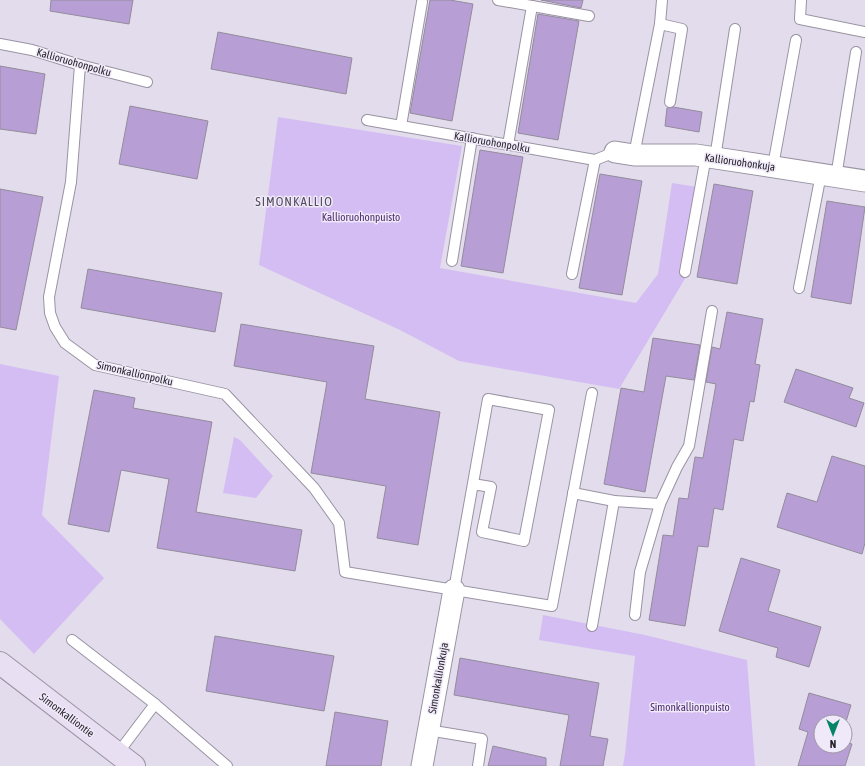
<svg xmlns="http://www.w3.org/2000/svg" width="865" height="766" font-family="'Asap Condensed',sans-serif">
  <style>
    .green { fill: #d4bdf3 }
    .building { fill: #b79fd6; stroke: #938c9b }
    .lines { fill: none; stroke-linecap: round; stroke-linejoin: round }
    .service-casing { stroke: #9993a2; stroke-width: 12 }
    .minor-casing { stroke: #9993a2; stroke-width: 23 }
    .secondary-casing { stroke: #9993a2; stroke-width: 24 }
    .service { stroke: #fff; stroke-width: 10 }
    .minor { stroke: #fff; stroke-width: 21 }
    .secondary { stroke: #e8dff2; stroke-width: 22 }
    .labels { text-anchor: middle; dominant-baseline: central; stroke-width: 3; stroke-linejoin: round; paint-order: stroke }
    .street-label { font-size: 11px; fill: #221f25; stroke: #f0e9f9 }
    .park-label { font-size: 11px; fill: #4c2c6d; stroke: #f0e9f9 }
    .quarter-label { font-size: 13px; letter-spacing: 1px; fill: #554f5d; stroke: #f0e9f9 }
  </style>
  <rect width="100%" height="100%" fill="#e2dcec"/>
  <!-- green -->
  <g class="green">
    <polygon points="278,117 462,146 440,268 636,303 658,274 672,183 703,188 686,277 619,389 459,361 400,330 259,265"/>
    <polygon points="0,364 59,376 42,515 104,578 34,654 0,619"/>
    <polygon points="234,437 240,440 273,476 256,498 223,493"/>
    <polygon points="543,615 645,635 747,660 755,766 623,766 625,754 635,656 539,640"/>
  </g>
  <!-- building -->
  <g class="building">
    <polygon points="51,0 133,0 129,24 50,11"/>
    <polygon points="430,0 450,0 473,4 452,121 410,113"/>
    <polygon points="541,0 583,0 581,8"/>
    <polygon points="538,14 579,21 558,140 518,133"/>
    <polygon points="218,32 352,58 346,94 211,69"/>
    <polygon points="0,66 45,74 36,134 0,129"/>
    <polygon points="130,106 208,121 197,179 119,164"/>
    <polygon points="673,107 702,112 699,132 665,126 667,108"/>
    <polygon points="480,150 523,157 503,273 461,266"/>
    <polygon points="600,174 642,181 622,295 579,288"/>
    <polygon points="714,184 753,191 737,284 697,277"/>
    <polygon points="0,189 43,197 16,330 0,327"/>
    <polygon points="827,201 865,207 851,304 811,297"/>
    <polygon points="88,269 222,293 215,332 81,308"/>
    <polygon points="727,312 763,319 755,364 760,365 754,402 750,401 743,441 734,439 723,510 714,508 708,547 698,546 685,626 649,620 663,535 673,536 679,498 688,499 695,457 703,458 716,384 706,382 712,347 720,349"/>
    <polygon points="241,324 374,346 365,399 440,412 418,545 377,538 386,486 311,473 327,382 234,366"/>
    <polygon points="653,338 700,345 694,380 666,376 645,492 604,484 621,388 644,392"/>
    <polygon points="796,369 853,388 849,398 864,403 856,427 784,402"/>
    <polygon points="94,390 135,398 133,408 212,422 196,512 302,530 295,571 157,548 169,479 121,470 109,532 68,524"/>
    <polygon points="832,456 865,466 865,543 862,554 777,527 787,493 817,502"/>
    <polygon points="741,558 780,570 768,611 821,627 809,667 776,657 778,648 719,631"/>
    <polygon points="215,636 334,656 324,711 206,691"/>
    <polygon points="460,658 599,683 590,736 608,739 603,766 560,766 569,715 454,695"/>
    <polygon points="809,693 851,705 845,725 845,722 821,722 821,746 845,746 845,742 852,744 845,766 798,766 808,732 799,729"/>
    <polygon points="335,712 388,721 381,766 326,766"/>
    <polygon points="493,746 546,758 546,766 488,766"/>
  </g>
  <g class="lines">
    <defs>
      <g id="service">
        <polyline points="498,0 589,16"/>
        <polyline points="801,0 800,19 865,32"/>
        <polyline points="660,24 662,0"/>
        <polyline points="0,44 32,50 80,65 147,82"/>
        <polyline points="80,65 71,182 49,297 50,313 55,327 65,343 95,365 225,394 314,488 339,523 345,572 552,606 592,393"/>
        <polyline points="367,120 595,160 615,152"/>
        <polyline points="401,126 422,2"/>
        <polyline points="508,145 532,6"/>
        <polyline points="634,155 660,24 682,29 670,102"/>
        <polyline points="715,158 735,29"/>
        <polyline points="773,166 796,40"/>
        <polyline points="836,177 856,52"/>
        <polyline points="452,261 472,138"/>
        <polyline points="685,272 706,156"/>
        <polyline points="572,274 595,160"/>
        <polyline points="799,288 821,174"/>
        <polyline points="573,493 614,501 592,626"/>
        <polyline points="614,501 660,504"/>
        <polyline points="454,590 488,399 549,410 524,541 482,532 491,487 473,484"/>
        <polyline points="635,615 640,572 660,504 677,467 689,446 712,311"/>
        <polyline points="72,640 155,704 118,753"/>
        <polyline points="155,704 227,766"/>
        <polyline points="428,730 482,739 478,766"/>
      </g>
      <g id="minor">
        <polyline points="615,152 634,155 696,155 865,181"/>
        <polyline points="422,766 454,590"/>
      </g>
      <polyline id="secondary" points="0,663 134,766"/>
    </defs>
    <!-- service casing -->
    <use href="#service" class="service-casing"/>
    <!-- minor casing -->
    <use href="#minor" class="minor-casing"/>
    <!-- secondary casing -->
    <use href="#secondary" class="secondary-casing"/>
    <!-- service -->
    <use href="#service" class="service"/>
    <!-- minor -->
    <use href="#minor" class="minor"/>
    <!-- secondary -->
    <use href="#secondary" class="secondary"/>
  </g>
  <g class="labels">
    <!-- street labels -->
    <g class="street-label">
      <text transform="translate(74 62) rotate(16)">Kallioruohonpolku</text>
      <text transform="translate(492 142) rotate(10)">Kallioruohonpolku</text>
      <text transform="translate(740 162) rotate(8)">Kallioruohonkuja</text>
      <text transform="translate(135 373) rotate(13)">Simonkallionpolku</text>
      <text transform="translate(438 678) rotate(-80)">Simonkallionkuja</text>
      <text transform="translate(67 715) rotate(37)">Simonkalliontie</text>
    </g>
    <!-- park labels -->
    <g class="park-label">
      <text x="361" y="217">Kallioruohonpuisto</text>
      <text x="690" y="707">Simonkallionpuisto</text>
    </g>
    <!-- quarter labels -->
    <g class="quarter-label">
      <text x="294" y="201">SIMONKALLIO</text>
    </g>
  </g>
  <!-- north arrow -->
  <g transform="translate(833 734) rotate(180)"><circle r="19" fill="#f0e9f9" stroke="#9e98a4"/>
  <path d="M0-3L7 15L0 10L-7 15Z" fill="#068566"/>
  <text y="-6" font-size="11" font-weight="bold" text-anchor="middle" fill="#221f25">N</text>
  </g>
</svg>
